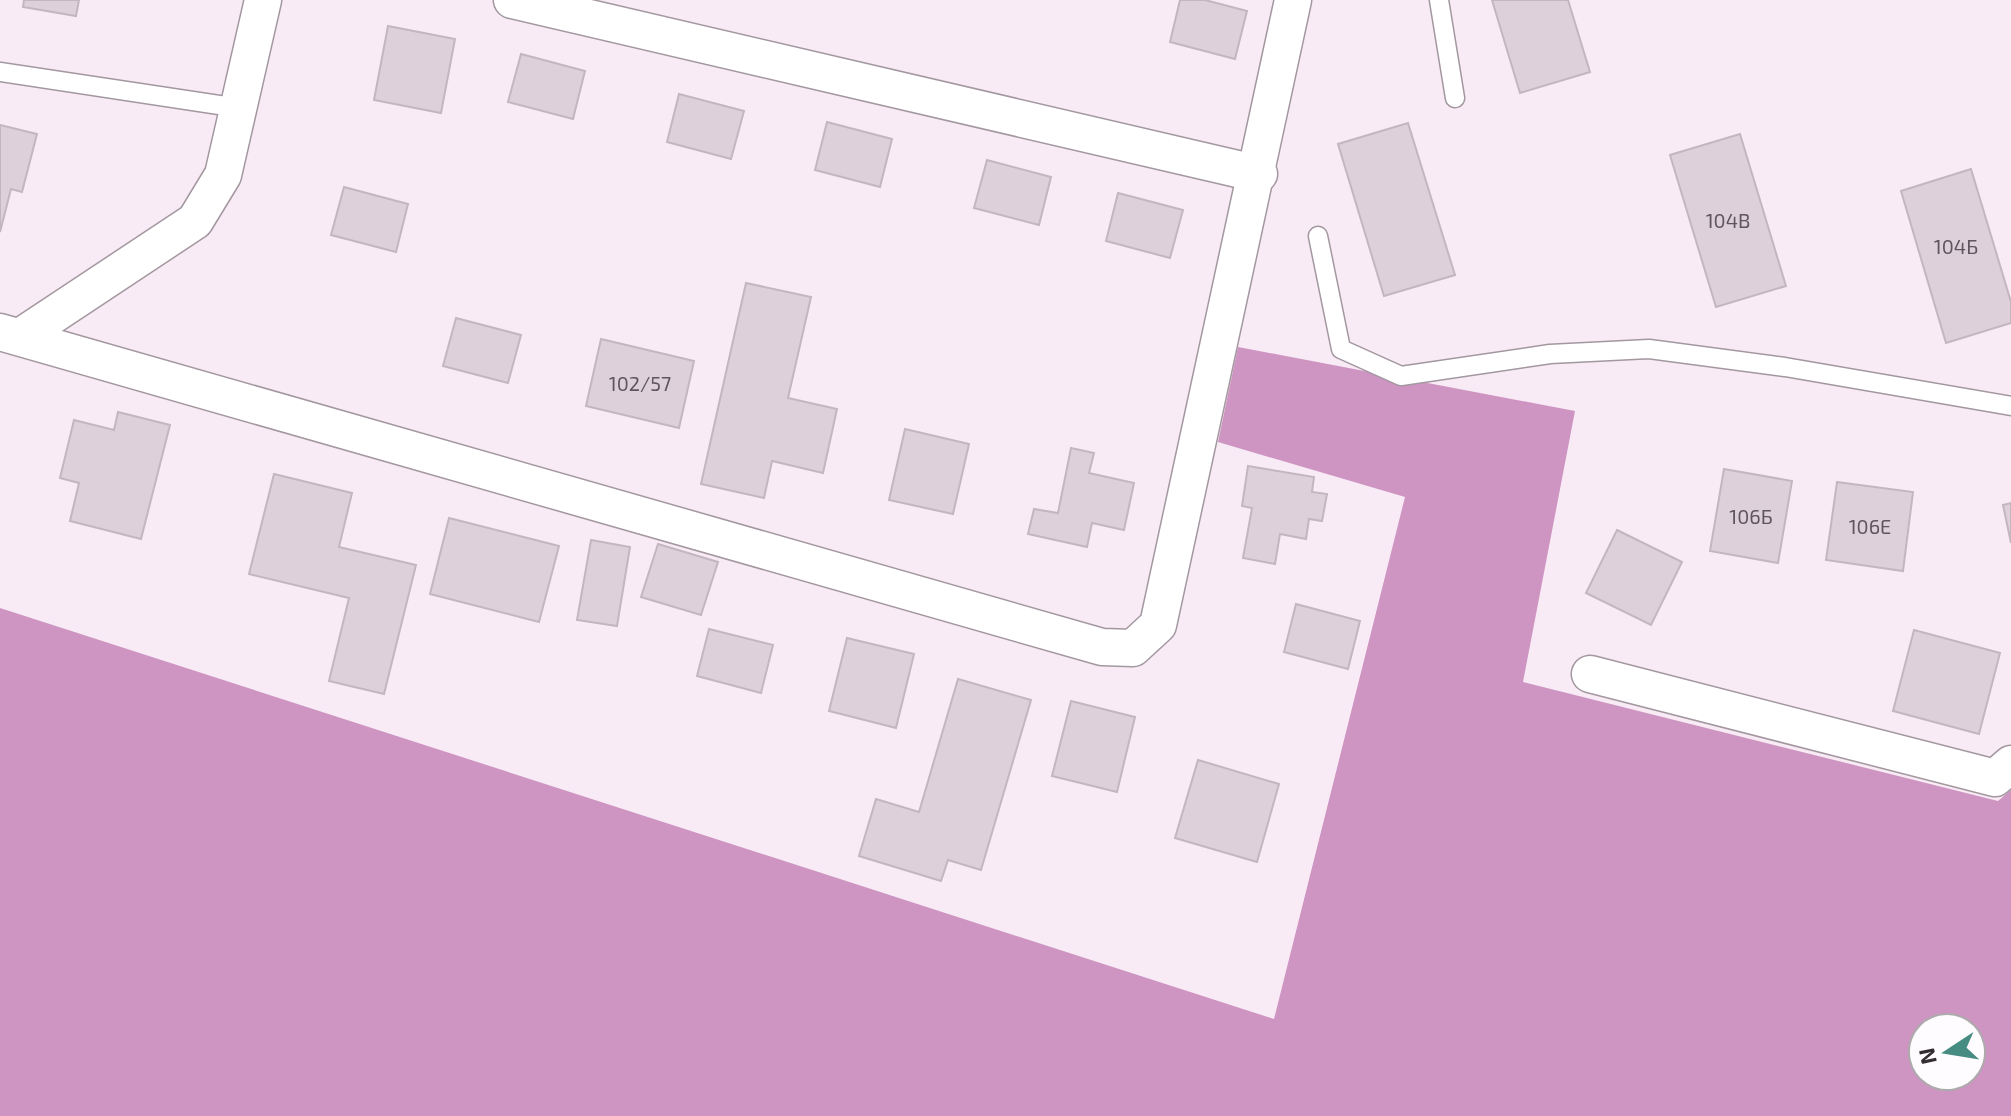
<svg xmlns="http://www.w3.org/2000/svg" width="2011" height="1116" font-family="'Exo 2',sans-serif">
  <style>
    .forest { fill: #ce95c2; fill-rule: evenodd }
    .building { fill: #ded0da; stroke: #c3b6c0; stroke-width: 2 }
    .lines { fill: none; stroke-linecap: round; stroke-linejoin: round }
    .lane-casing { stroke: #a397a0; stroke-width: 21 }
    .street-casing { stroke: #a397a0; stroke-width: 39 }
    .lane { stroke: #fff; stroke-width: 18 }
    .street { stroke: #fff; stroke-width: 36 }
    .labels { text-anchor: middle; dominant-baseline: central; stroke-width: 6; stroke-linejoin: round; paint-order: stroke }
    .number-label { font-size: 20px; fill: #5e565c }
  </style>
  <rect width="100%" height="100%" fill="#f8ebf5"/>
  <!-- forest -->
  <path class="forest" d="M1238,347L1575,411L1523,682L1998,801L2011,790V1116H0V608L1274,1019L1405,497L1218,442ZM1923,1028H1971V1076H1923Z"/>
  <!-- building -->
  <g class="building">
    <polygon points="24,0 79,0 76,16 23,7"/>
    <polygon points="1180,0 1205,0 1247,11 1235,59 1170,42"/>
    <polygon points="1492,0 1568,0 1590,72 1520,93"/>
    <polygon points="388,26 455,39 441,113 374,100"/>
    <polygon points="521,54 585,71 573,119 508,102"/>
    <polygon points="679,94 744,111 731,159 667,142"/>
    <polygon points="827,122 892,139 880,187 815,170"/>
    <polygon points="1408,123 1455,275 1384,296 1338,144"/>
    <polygon points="0,125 37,134 22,192 11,189 0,232"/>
    <polygon points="1740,134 1786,286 1716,307 1670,155"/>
    <polygon points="987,160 1051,177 1039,225 974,208"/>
    <polygon points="1971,169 2011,302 2011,323 1946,343 1901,191"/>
    <polygon points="344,187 408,204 396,252 331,235"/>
    <polygon points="1118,193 1183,210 1170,258 1106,241"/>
    <polygon points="746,283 811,297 788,398 837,409 823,473 772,461 764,498 701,484"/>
    <polygon points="456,318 521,335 508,383 443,366"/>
    <polygon points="601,339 694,361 679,428 586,406"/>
    <polygon points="118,412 170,425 141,539 70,521 79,483 60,478 74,420 114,430"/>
    <polygon points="905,429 969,444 953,514 889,500"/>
    <polygon points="1071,448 1094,453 1089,473 1134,483 1124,530 1092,523 1087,547 1028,534 1034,509 1058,513"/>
    <polygon points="1248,466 1314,477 1312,492 1327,494 1322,521 1309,519 1306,539 1280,534 1275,564 1243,558 1252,508 1242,506"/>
    <polygon points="1724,469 1792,481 1778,563 1710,551"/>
    <polygon points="274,474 352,493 339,547 416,565 384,694 329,681 349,598 249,574"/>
    <polygon points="1837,482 1913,492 1903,571 1826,560"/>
    <polygon points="2011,503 2011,543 2003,505"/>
    <polygon points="449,518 559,546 539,622 430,594"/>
    <polygon points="1617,530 1682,562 1651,625 1586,593"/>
    <polygon points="591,540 630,547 617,626 577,620"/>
    <polygon points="658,544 718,562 701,615 641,597"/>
    <polygon points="1296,604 1360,621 1348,669 1284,652"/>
    <polygon points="709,629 773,645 761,693 697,676"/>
    <polygon points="1914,630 2000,653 1979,734 1893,711"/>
    <polygon points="847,638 914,654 896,728 829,711"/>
    <polygon points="958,679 1031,700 981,870 948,860 941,881 859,856 876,799 919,812"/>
    <polygon points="1071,701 1135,717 1117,792 1052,776"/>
    <polygon points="1198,760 1279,784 1257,862 1175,838"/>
  </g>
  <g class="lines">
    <defs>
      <g id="lane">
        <polyline points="1439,0 1455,98"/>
        <polyline points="0,72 239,108"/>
        <polyline points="1318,236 1341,349 1401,376 1550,354 1649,349 1785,367 2011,406"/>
      </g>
      <g id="street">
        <polyline points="512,0 1259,174"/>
        <polyline points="0,332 1102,647 1133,648 1158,625 1293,0"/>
        <polyline points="20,337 195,221 223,175 263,0"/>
        <polyline points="1590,674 1995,778 2011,764"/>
      </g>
    </defs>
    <!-- lane casing -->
    <use href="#lane" class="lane-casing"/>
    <!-- street casing -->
    <use href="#street" class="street-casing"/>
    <!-- lane -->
    <use href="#lane" class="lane"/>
    <!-- street -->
    <use href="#street" class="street"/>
  </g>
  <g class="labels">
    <!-- number labels -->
    <g class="number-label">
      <text x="1728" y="220">104В</text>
      <text x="1956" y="246">104Б</text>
      <text x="640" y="383">102/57</text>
      <text x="1751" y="516">106Б</text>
      <text x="1870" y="526">106Е</text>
    </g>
  </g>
  <!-- north arrow -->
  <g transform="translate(1947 1052) rotate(258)"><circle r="38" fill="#fefcfe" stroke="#adaaac" stroke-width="2"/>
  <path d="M0-6L14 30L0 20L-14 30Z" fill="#468c82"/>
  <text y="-12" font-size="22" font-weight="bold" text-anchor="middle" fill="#332e32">N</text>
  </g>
</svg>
